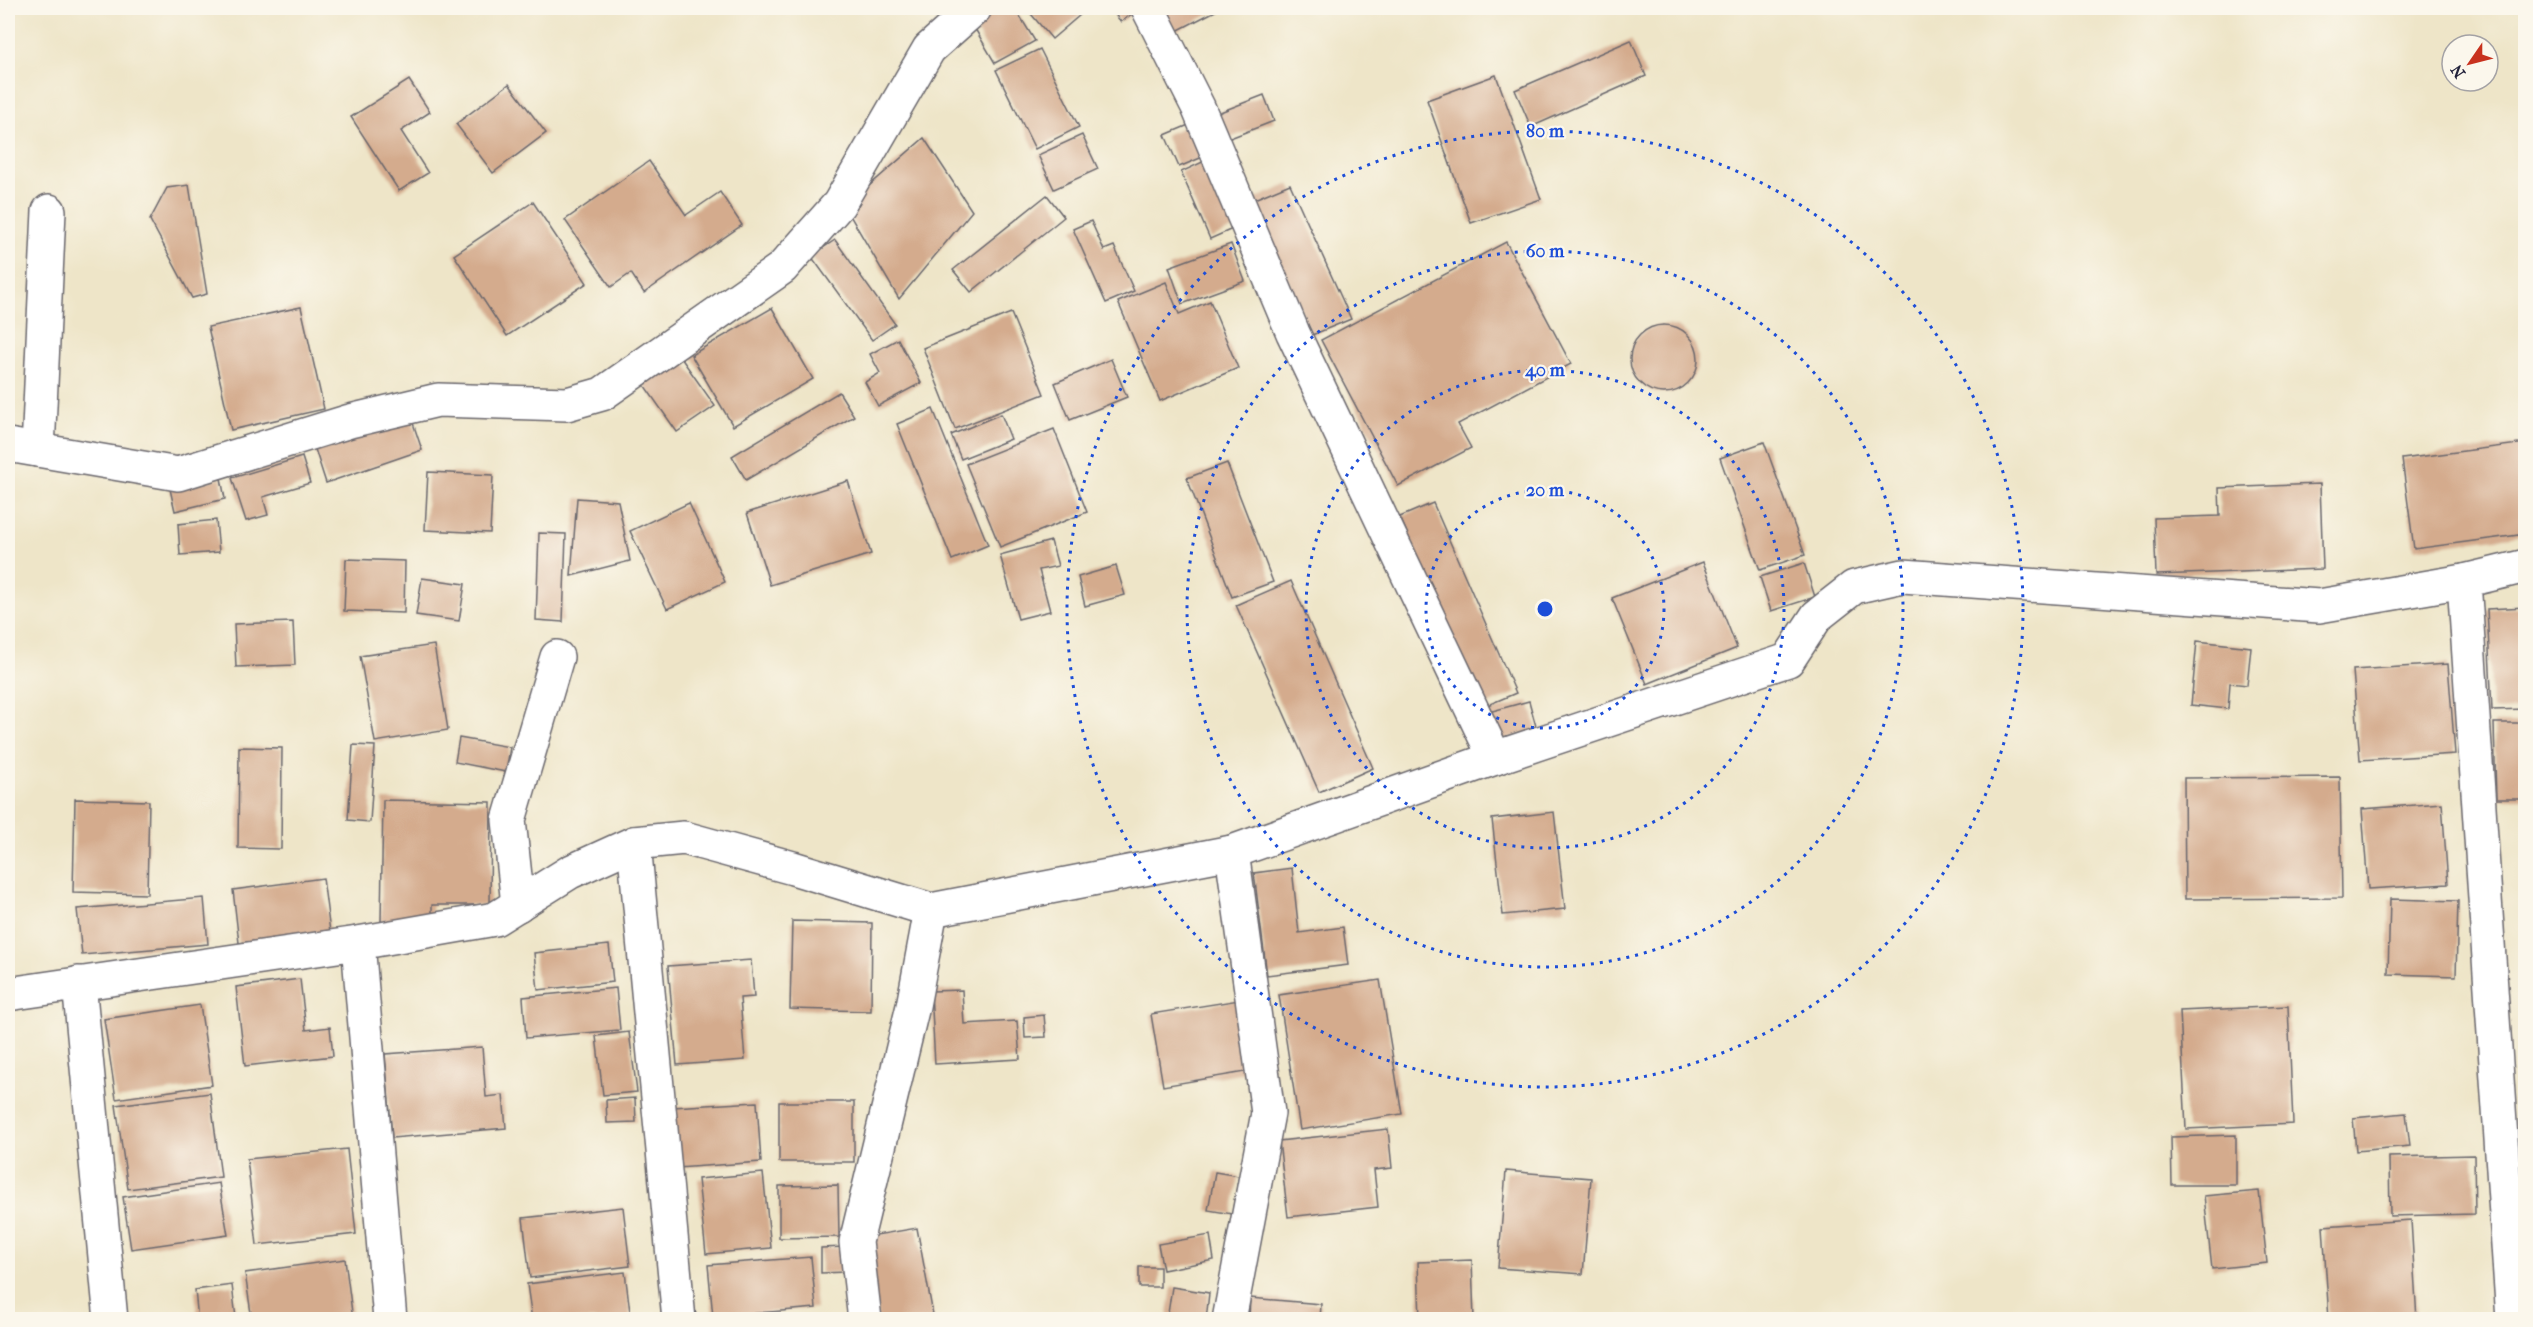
<svg xmlns="http://www.w3.org/2000/svg" width="2533" height="1327" font-family="'IM FELL French Canon',serif">
  <style>
    .building { fill: #d4ab8d }
    .lines { fill: none; stroke-linecap: round; stroke-linejoin: round }
    .minor-casing { stroke: #69666c; stroke-width: 36 }
    .minor { stroke: #fff; stroke-width: 33 }
    .ring { fill: none; stroke: #1d4ed8; stroke-width: 3; stroke-dasharray: 3 6 }
    .centre { fill: #1d4ed8; stroke: #fbf7ec; stroke-width: 3 }
    .ring-label { font-size: 18px; text-anchor: middle; font-weight: bold; fill: #1d4ed8; stroke: #fbf7ec; stroke-width: 4.5; stroke-linejoin: round; paint-order: stroke }
  </style>
  <rect width="100%" height="100%" fill="#fbf7ec"/>
  <filter id="ink" filterUnits="userSpaceOnUse"><feTurbulence type="fractalNoise" baseFrequency=".0167" numOctaves="2"/><feDisplacementMap in="SourceGraphic" scale="12" xChannelSelector="R" yChannelSelector="G"/><feConvolveMatrix kernelMatrix="1 2 1 2 8 2 1 2 1" color-interpolation-filters="sRGB"/></filter>
  <filter id="wash" filterUnits="userSpaceOnUse"><feTurbulence type="fractalNoise" baseFrequency=".008" numOctaves="4" result="noise"/><feDisplacementMap in="SourceGraphic" scale="24" xChannelSelector="R" yChannelSelector="G"/><feGaussianBlur stdDeviation="1.35" result="paint"/><feColorMatrix in="noise" values="0 0 0 0 0 0 0 0 0 0 0 0 0 0 0 0 0 1.4 0 .05"/><feComposite in="paint" operator="in"/></filter>
  <g filter="url(#wash)">
    <rect width="100%" height="100%" fill="#eee5c8"/>
    <g id="blocks">
      <!-- building -->
      <g class="building">
        <polygon points="997,8 1015,8 1035,41 995,63 971,22"/>
        <polygon points="1026,8 1073,8 1080,15 1052,39"/>
        <polygon points="1110,8 1140,8 1121,22"/>
        <polygon points="1157,8 1221,8 1171,34"/>
        <polygon points="1631,40 1646,76 1531,127 1515,90"/>
        <polygon points="1040,49 1079,127 1035,149 996,70"/>
        <polygon points="1496,75 1541,199 1471,223 1427,100"/>
        <polygon points="409,80 430,112 401,131 428,173 399,191 351,117"/>
        <polygon points="509,84 546,133 493,173 456,124"/>
        <polygon points="1264,95 1274,121 1220,142 1210,116"/>
        <polygon points="1191,124 1205,156 1179,167 1165,135"/>
        <polygon points="1082,135 1098,169 1054,189 1038,155"/>
        <polygon points="924,138 972,211 899,299 845,207"/>
        <polygon points="1209,159 1239,226 1210,239 1181,172"/>
        <polygon points="649,161 686,215 720,192 742,225 644,293 631,273 611,287 565,220"/>
        <polygon points="1290,184 1351,319 1312,335 1252,200"/>
        <polygon points="189,185 207,294 192,298 150,220 167,188"/>
        <polygon points="1047,195 1064,217 971,292 953,270"/>
        <polygon points="533,202 587,283 507,336 454,255"/>
        <polygon points="1091,221 1104,250 1114,246 1134,291 1106,303 1073,229"/>
        <polygon points="835,240 895,324 872,340 811,256"/>
        <polygon points="1506,242 1571,364 1458,424 1471,448 1398,486 1321,340"/>
        <polygon points="1231,244 1245,281 1182,304 1169,267"/>
        <polygon points="1166,282 1179,314 1210,301 1238,368 1160,401 1118,302"/>
        <polygon points="301,307 324,409 231,430 208,327"/>
        <polygon points="772,308 813,379 733,426 691,355"/>
        <polygon points="1011,313 1044,394 955,429 923,348"/>
        <circle cx="1664" cy="359" r="34"/>
        <polygon points="898,339 921,383 878,406 865,382 880,373 870,354"/>
        <polygon points="679,355 715,406 677,432 642,382"/>
        <polygon points="1111,359 1127,397 1070,420 1055,383"/>
        <polygon points="839,392 854,416 746,480 732,456"/>
        <polygon points="933,409 988,545 952,560 897,424"/>
        <polygon points="1001,414 1011,439 961,459 951,435"/>
        <polygon points="411,417 422,450 326,483 315,449"/>
        <polygon points="1054,429 1087,512 1000,547 966,464"/>
        <polygon points="1764,442 1805,555 1760,570 1720,458"/>
        <polygon points="2526,443 2526,534 2414,549 2402,459"/>
        <polygon points="302,457 310,483 263,497 268,515 246,521 232,478"/>
        <polygon points="1227,463 1273,582 1232,597 1187,478"/>
        <polygon points="428,472 493,475 490,533 425,530"/>
        <polygon points="221,478 225,499 175,511 170,489"/>
        <polygon points="848,481 871,554 770,585 747,513"/>
        <polygon points="2320,484 2323,569 2156,575 2154,518 2220,516 2219,488"/>
        <polygon points="577,498 618,501 630,561 571,576"/>
        <polygon points="689,503 725,582 667,609 630,531"/>
        <polygon points="1433,503 1516,693 1483,707 1400,517"/>
        <polygon points="216,520 219,552 180,555 178,524"/>
        <polygon points="539,533 566,534 563,622 536,620"/>
        <polygon points="1051,541 1058,566 1039,570 1050,611 1018,619 1000,555"/>
        <polygon points="346,559 405,561 404,613 344,611"/>
        <polygon points="1703,562 1737,648 1647,684 1612,598"/>
        <polygon points="1804,563 1815,597 1771,611 1760,577"/>
        <polygon points="1116,566 1125,595 1085,606 1078,577"/>
        <polygon points="422,578 465,584 459,621 416,615"/>
        <polygon points="1291,581 1373,768 1319,792 1236,605"/>
        <polygon points="2526,607 2526,709 2492,710 2487,609"/>
        <polygon points="293,622 295,665 236,667 234,624"/>
        <polygon points="2197,641 2251,647 2247,685 2230,683 2228,709 2191,705"/>
        <polygon points="434,645 448,730 375,742 360,656"/>
        <polygon points="2448,664 2455,754 2360,760 2353,670"/>
        <polygon points="1529,701 1537,730 1494,742 1485,713"/>
        <polygon points="2494,723 2526,723 2526,799 2496,799"/>
        <polygon points="459,738 510,747 506,772 455,762"/>
        <polygon points="353,745 375,746 370,822 348,820"/>
        <polygon points="239,747 282,748 281,849 238,848"/>
        <polygon points="2340,777 2342,898 2185,899 2184,778"/>
        <polygon points="75,799 149,801 147,894 73,892"/>
        <polygon points="383,800 491,802 490,905 432,905 432,923 381,922"/>
        <polygon points="2442,803 2448,884 2368,889 2362,809"/>
        <polygon points="1554,812 1565,909 1503,915 1492,819"/>
        <polygon points="1292,868 1299,933 1343,927 1348,965 1267,975 1254,873"/>
        <polygon points="323,878 330,932 239,943 233,890"/>
        <polygon points="204,898 208,944 82,955 77,909"/>
        <polygon points="2390,899 2458,901 2456,976 2388,974"/>
        <polygon points="792,921 872,923 871,1011 790,1009"/>
        <polygon points="609,945 613,982 538,990 534,953"/>
        <polygon points="751,960 754,997 740,998 745,1060 677,1065 668,966"/>
        <polygon points="300,979 306,1030 330,1027 333,1056 245,1066 236,987"/>
        <polygon points="1380,980 1402,1114 1300,1130 1279,995"/>
        <polygon points="616,988 620,1030 526,1038 523,997"/>
        <polygon points="962,990 964,1024 1017,1021 1020,1059 935,1064 931,991"/>
        <polygon points="1239,1000 1251,1071 1163,1086 1151,1014"/>
        <polygon points="200,1005 212,1085 116,1099 104,1019"/>
        <polygon points="2288,1006 2293,1124 2186,1129 2180,1011"/>
        <polygon points="1044,1015 1046,1037 1025,1038 1024,1017"/>
        <polygon points="629,1032 637,1092 603,1095 596,1036"/>
        <polygon points="482,1047 486,1097 503,1095 506,1128 392,1138 385,1054"/>
        <polygon points="210,1093 221,1177 128,1189 116,1105"/>
        <polygon points="635,1098 636,1122 607,1123 606,1100"/>
        <polygon points="757,1102 761,1162 677,1168 673,1107"/>
        <rect x="779" y="1102" width="75" height="60"/>
        <polygon points="2406,1113 2410,1146 2356,1151 2353,1118"/>
        <polygon points="1388,1129 1392,1168 1374,1170 1378,1207 1288,1217 1279,1141"/>
        <polygon points="2236,1135 2236,1185 2172,1185 2171,1137"/>
        <polygon points="347,1149 356,1234 257,1245 247,1159"/>
        <polygon points="2474,1155 2475,1214 2390,1216 2389,1157"/>
        <polygon points="1506,1171 1591,1178 1583,1274 1498,1268"/>
        <polygon points="1215,1172 1239,1176 1232,1214 1208,1210"/>
        <polygon points="763,1173 771,1248 706,1254 698,1179"/>
        <polygon points="219,1183 228,1235 131,1249 123,1197"/>
        <polygon points="838,1185 839,1237 779,1238 779,1186"/>
        <polygon points="2259,1191 2267,1263 2212,1269 2204,1196"/>
        <polygon points="623,1207 630,1266 530,1278 523,1218"/>
        <polygon points="2411,1220 2417,1320 2329,1320 2323,1226"/>
        <polygon points="917,1228 934,1320 878,1320 864,1237"/>
        <polygon points="1210,1235 1214,1260 1163,1270 1158,1244"/>
        <polygon points="845,1247 846,1272 821,1273 821,1248"/>
        <polygon points="811,1257 816,1308 713,1317 708,1265"/>
        <polygon points="345,1259 353,1320 252,1320 245,1273"/>
        <polygon points="1472,1260 1474,1320 1420,1320 1418,1262"/>
        <rect x="1139" y="1267" width="21" height="20"/>
        <polygon points="625,1272 631,1320 532,1320 527,1284"/>
        <polygon points="232,1285 236,1318 198,1320 195,1290"/>
        <polygon points="1172,1287 1209,1293 1206,1320 1167,1320"/>
        <polygon points="1250,1298 1321,1304 1320,1320 1249,1320"/>
      </g>
    </g>
  </g>
  <g filter="url(#ink)">
    <use href="#blocks" fill-opacity="0" stroke="#69666c" stroke-width="1.5"/>
    <g class="lines">
      <defs>
        <g id="minor">
          <polyline points="1148,8 1198,107 1293,333 1495,758"/>
          <polyline points="8,445 178,474 350,421 438,400 567,404 602,394 782,268 839,204 929,49 975,8"/>
          <polyline points="38,450 49,211"/>
          <polyline points="2464,581 2513,1320"/>
          <polyline points="634,843 679,1320"/>
          <polyline points="518,905 509,820 557,657"/>
          <polyline points="358,943 390,1320"/>
          <polyline points="79,983 111,1320"/>
          <polyline points="8,994 358,943 495,919 570,872 634,843 684,838 793,868 931,910 1232,852 1495,758 1788,660 1817,616 1854,587 1903,576 2319,606 2464,581 2526,566"/>
          <polyline points="865,1320 856,1242 913,1006 931,910"/>
          <polyline points="1229,1320 1268,1113 1232,852"/>
        </g>
      </defs>
      <!-- minor casing -->
      <use href="#minor" class="minor-casing"/>
      <!-- minor -->
      <use href="#minor" class="minor"/>
    </g>
  </g>
  <!-- distance rings -->
  <g class="ring">
    <circle cx="1545" cy="609" r="119"/>
    <circle cx="1545" cy="609" r="239"/>
    <circle cx="1545" cy="609" r="358"/>
    <circle cx="1545" cy="609" r="478"/>
  </g>
  <circle cx="1545" cy="609" r="9" class="centre"/>
  <g class="ring-label">
    <text x="1545" y="137">80 m</text>
    <text x="1545" y="257">60 m</text>
    <text x="1545" y="376">40 m</text>
    <text x="1545" y="496">20 m</text>
  </g>
  <!-- margin -->
  <rect width="2533" height="1327" fill="none" stroke="#fbf7ec" stroke-width="30"/>
  <!-- north arrow -->
  <g transform="translate(2470 63) rotate(235)"><circle r="28" fill="#fbf7ec" stroke="#a4a2a5" stroke-width="1.5"/>
  <path d="M0-4.5L10 22L0 15L-10 22Z" fill="#c8321e"/>
  <text y="-9" font-size="16" font-weight="bold" text-anchor="middle" fill="#22223b">N</text>
  </g>
</svg>
